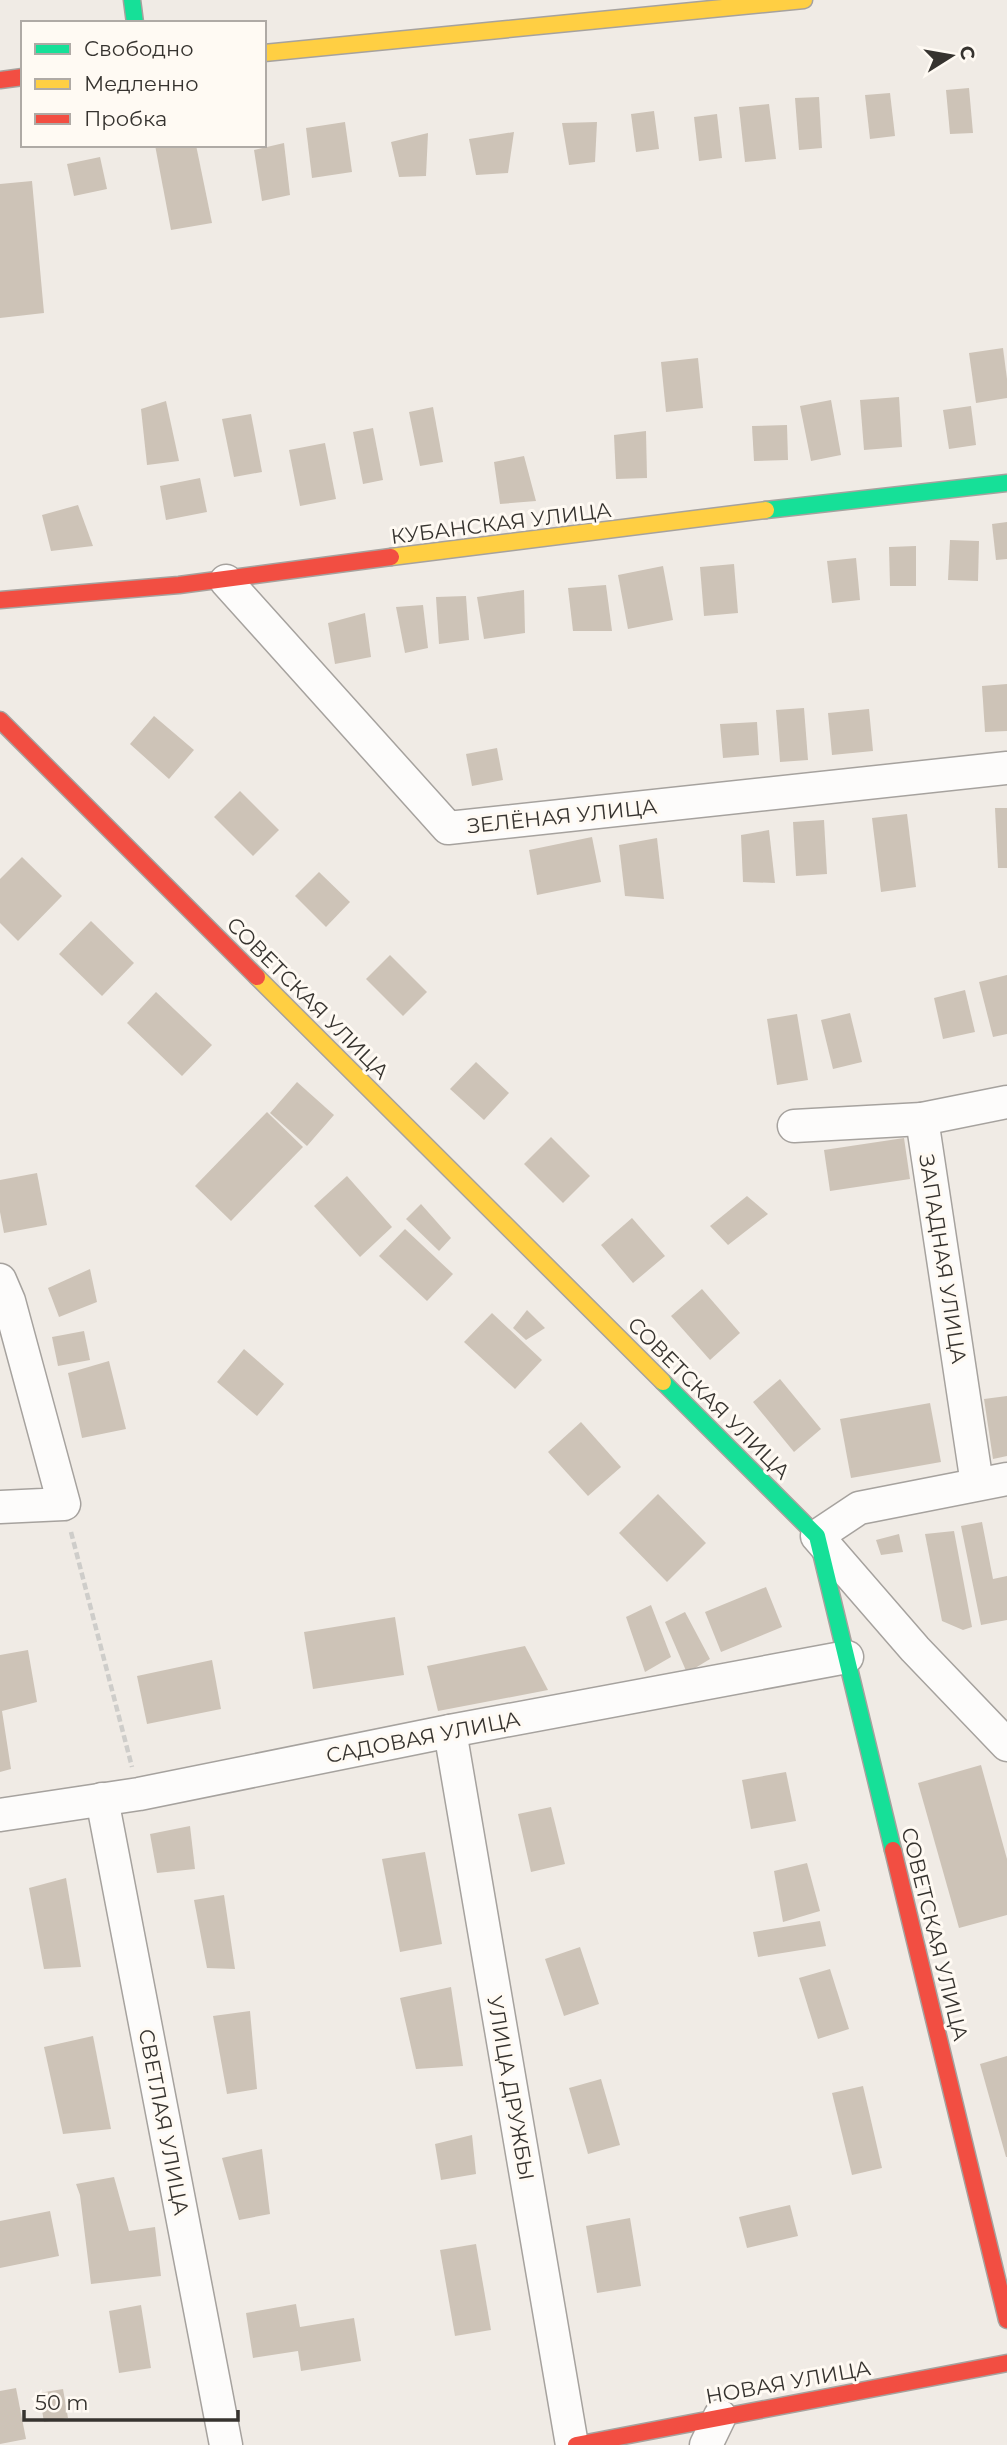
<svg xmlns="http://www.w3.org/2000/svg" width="1007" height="2445" font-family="Montserrat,sans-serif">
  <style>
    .building { fill: #cdc3b7 }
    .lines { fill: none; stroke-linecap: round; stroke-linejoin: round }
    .street-casing { stroke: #a6a29e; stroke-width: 35 }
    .fast-casing { stroke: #a6a29e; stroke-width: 19 }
    .slow-casing { stroke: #a6a29e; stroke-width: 19 }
    .jam-casing { stroke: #a6a29e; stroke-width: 19 }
    .path { stroke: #cecdca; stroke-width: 4.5; stroke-dasharray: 7 3.5; stroke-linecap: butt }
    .street { stroke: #fdfcfb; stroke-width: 32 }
    .fast { stroke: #16e098; stroke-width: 16 }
    .slow { stroke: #ffcf43; stroke-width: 16 }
    .jam { stroke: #f24e42; stroke-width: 16 }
    .labels { text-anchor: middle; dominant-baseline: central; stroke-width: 6; stroke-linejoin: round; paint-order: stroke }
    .street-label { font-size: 21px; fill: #36332f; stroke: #fffaf3 }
  </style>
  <rect width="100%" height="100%" fill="#f0ebe5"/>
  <!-- building -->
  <g class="building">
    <polygon points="969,88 973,133 950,134 946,90"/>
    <polygon points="890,93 895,136 870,139 865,95"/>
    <polygon points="819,97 822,148 799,150 795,98"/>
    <polygon points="769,104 776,159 745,162 739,107"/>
    <polygon points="654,111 659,149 636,152 631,114"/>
    <polygon points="717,114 722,158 699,161 694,117"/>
    <polygon points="345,122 352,172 312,178 306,128"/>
    <polygon points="597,122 595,162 569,165 562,123"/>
    <polygon points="514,132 508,173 476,175 469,139"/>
    <polygon points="428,133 426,176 399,177 391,142"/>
    <polygon points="284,143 290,195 262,201 254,150"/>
    <polygon points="155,145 196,145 212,223 171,230"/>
    <polygon points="100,157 107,189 74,196 67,164"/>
    <polygon points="32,181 44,313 0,318 0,184"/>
    <polygon points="1003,348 1007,379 1007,398 976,403 969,353"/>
    <polygon points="698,358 703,408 666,412 661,362"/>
    <polygon points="899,397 902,447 864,450 860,400"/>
    <polygon points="831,400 841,455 811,461 800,406"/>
    <polygon points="166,401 179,461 147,465 141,409"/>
    <polygon points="971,406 976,445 949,449 943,410"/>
    <polygon points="433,407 443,462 420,466 409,412"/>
    <polygon points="251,414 262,472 234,477 222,419"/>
    <polygon points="787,425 788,460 754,461 752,426"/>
    <polygon points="373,428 383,480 363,484 353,432"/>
    <polygon points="646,431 647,478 616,479 614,435"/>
    <polygon points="325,443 336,499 300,506 289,450"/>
    <polygon points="524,456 536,501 500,504 494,462"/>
    <polygon points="200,478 207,512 166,520 160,486"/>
    <polygon points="78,505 93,546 51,551 42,515"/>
    <polygon points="1007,522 1007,559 996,560 992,524"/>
    <polygon points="950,540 979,541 978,581 948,580"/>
    <polygon points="916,546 916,586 890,586 889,547"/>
    <polygon points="856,558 860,600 832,603 827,561"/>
    <polygon points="734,564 738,613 704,616 700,567"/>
    <polygon points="663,566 673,620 628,629 618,575"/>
    <polygon points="606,585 612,631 573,631 568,588"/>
    <polygon points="524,590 525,633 484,639 477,597"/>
    <polygon points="466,596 469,640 439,644 436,597"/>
    <polygon points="423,605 428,648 405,653 396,607"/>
    <polygon points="365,613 371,657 335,664 328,623"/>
    <polygon points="1007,684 1007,731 985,732 982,686"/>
    <polygon points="804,708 808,760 780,762 776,710"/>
    <polygon points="869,709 873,751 832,755 828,713"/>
    <polygon points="154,716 194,750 169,779 130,744"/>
    <polygon points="757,722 759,755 723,758 720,724"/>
    <polygon points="497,748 503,780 472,786 466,754"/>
    <polygon points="240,791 279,830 253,856 214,817"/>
    <polygon points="995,808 1007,808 1007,868 998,868"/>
    <polygon points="907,814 916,887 881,892 872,818"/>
    <polygon points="824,820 827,874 796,876 793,822"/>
    <polygon points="769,830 775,883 743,882 741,835"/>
    <polygon points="592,837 601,882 537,895 529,850"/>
    <polygon points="657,838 664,899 625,896 619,845"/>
    <polygon points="22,857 62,896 18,941 0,923 0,879"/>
    <polygon points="319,872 350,902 326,927 295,896"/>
    <polygon points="91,921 134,963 102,996 59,954"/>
    <polygon points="390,955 427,992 403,1016 366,979"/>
    <polygon points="1007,975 1007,1034 993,1037 979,982"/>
    <polygon points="965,990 975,1032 943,1039 934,998"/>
    <polygon points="156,992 212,1045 182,1076 127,1023"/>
    <polygon points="850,1013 862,1062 833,1069 821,1020"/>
    <polygon points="797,1014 808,1080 777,1085 767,1019"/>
    <polygon points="476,1062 509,1093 484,1120 450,1089"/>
    <polygon points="297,1082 334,1115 307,1146 270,1113"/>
    <polygon points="267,1112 303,1147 231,1221 195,1186"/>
    <polygon points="551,1137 590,1176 563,1203 524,1164"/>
    <polygon points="904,1138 910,1179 830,1191 824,1150"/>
    <polygon points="37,1173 47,1225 4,1233 0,1212 0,1180"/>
    <polygon points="347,1176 392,1227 360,1257 314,1206"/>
    <polygon points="747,1196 768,1214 728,1245 710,1226"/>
    <polygon points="421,1204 451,1238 439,1251 406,1219"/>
    <polygon points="632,1218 665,1256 633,1283 601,1245"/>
    <polygon points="405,1229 453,1274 427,1301 379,1256"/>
    <polygon points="90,1269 97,1302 59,1317 48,1288"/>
    <polygon points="702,1289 740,1333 710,1360 671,1316"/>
    <polygon points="527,1310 545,1328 526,1340 513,1328"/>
    <polygon points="492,1313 542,1360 515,1389 464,1342"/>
    <polygon points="84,1331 90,1360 58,1366 52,1337"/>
    <polygon points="244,1349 284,1384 257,1416 217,1382"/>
    <polygon points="109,1361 126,1429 82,1438 68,1373"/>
    <polygon points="780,1379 821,1429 794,1452 753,1402"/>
    <polygon points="1007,1396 1007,1456 993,1459 984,1399"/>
    <polygon points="930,1403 941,1462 851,1478 840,1419"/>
    <polygon points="581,1422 621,1467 588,1496 548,1452"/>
    <polygon points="658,1494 706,1543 667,1582 619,1533"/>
    <polygon points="982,1522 993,1579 1007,1576 1007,1620 981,1625 961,1526"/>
    <polygon points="954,1531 972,1627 963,1630 942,1621 925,1534"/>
    <polygon points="899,1534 903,1552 881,1555 876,1540"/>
    <polygon points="766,1587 782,1627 721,1652 705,1612"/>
    <polygon points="651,1605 671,1657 645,1672 626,1617"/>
    <polygon points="685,1612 710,1659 687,1673 665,1622"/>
    <polygon points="395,1617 404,1675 313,1689 304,1632"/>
    <polygon points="525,1646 548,1690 438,1711 427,1666"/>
    <polygon points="28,1650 37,1702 2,1711 11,1769 0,1772 0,1655"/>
    <polygon points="212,1660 221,1709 147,1724 137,1676"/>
    <polygon points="981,1765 1007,1859 1007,1915 959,1928 918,1783"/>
    <polygon points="786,1772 796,1821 751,1829 742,1780"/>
    <polygon points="551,1807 565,1864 531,1872 518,1814"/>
    <polygon points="190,1826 195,1869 157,1873 150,1834"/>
    <polygon points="425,1852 442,1944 400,1952 382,1859"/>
    <polygon points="807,1863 820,1911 783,1922 774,1871"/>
    <polygon points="66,1878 81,1967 44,1969 29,1888"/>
    <polygon points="224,1895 235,1969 207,1968 194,1900"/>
    <polygon points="820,1921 826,1946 758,1957 753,1932"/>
    <polygon points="580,1947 599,2004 564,2016 545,1959"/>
    <polygon points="830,1969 849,2029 818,2039 799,1978"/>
    <polygon points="451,1987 463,2066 416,2069 400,1998"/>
    <polygon points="250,2011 257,2089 227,2094 213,2016"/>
    <polygon points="93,2036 111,2129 63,2134 44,2047"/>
    <polygon points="1007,2056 1007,2157 1006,2157 980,2064"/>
    <polygon points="601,2079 620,2145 588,2154 569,2088"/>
    <polygon points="863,2086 882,2168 852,2175 832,2093"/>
    <polygon points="472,2135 476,2174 441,2180 435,2144"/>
    <polygon points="262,2149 270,2214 239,2220 222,2158"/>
    <polygon points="114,2177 129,2231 155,2227 161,2276 91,2284 80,2195 76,2184"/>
    <polygon points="790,2205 798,2236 747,2248 739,2217"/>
    <polygon points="50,2211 59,2256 0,2268 0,2221"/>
    <polygon points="630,2218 641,2286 597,2293 586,2226"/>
    <polygon points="476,2244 491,2330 455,2336 440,2250"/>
    <polygon points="296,2304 300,2327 354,2318 361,2361 301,2371 298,2351 253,2358 246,2313"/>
    <polygon points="141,2305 151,2368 119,2373 109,2311"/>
    <polygon points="16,2388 26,2439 0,2444 0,2391"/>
    <polygon points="63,2389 68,2418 44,2422 39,2393"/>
  </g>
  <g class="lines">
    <defs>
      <g id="street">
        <polyline points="226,581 448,828 1007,768"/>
        <polyline points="794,1126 922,1119"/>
        <polyline points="0,1280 9,1301 64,1504 0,1507"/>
        <polyline points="1007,1479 859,1508 817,1536 915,1649 1007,1745"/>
        <polyline points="977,1484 922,1119 1007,1102"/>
        <polyline points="450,1731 572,2445"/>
        <polyline points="102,1799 226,2445"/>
        <polyline points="0,1815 139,1794 450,1731 847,1657"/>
        <polyline points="706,2445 720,2416"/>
      </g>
      <g id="fast">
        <polyline points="132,0 135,23"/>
        <polyline points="766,510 1007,483"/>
        <polyline points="663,1382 817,1536 893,1850"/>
      </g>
      <g id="slow">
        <polyline points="264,53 804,0"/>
        <polyline points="391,557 766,510"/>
        <polyline points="257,977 663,1382"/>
      </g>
      <g id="jam">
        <polyline points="0,80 23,77"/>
        <polyline points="0,600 179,585 391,557"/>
        <polyline points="0,720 257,977"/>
        <polyline points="893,1850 1007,2320"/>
        <polyline points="576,2445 1007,2363"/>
      </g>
    </defs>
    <!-- street casing -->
    <use href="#street" class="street-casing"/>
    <!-- fast casing -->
    <use href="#fast" class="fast-casing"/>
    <!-- slow casing -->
    <use href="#slow" class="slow-casing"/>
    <!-- jam casing -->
    <use href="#jam" class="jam-casing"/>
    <!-- path -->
    <polyline class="path" points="71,1532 132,1767"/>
    <!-- street -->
    <use href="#street" class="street"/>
    <!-- fast -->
    <use href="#fast" class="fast"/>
    <!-- slow -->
    <use href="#slow" class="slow"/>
    <!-- jam -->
    <use href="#jam" class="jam"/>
  </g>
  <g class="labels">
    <!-- street labels -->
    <g class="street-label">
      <text transform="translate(501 523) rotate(-7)">КУБАНСКАЯ УЛИЦА</text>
      <text transform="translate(562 816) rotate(-6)">ЗЕЛЁНАЯ УЛИЦА</text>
      <text transform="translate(308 998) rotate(45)">СОВЕТСКАЯ УЛИЦА</text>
      <text transform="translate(943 1259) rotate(81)">ЗАПАДНАЯ УЛИЦА</text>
      <text transform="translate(709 1398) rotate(45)">СОВЕТСКАЯ УЛИЦА</text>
      <text transform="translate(423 1737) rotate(-11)">САДОВАЯ УЛИЦА</text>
      <text transform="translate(935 1934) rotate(76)">СОВЕТСКАЯ УЛИЦА</text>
      <text transform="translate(511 2088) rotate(80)">УЛИЦА ДРУЖБЫ</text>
      <text transform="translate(164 2122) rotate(79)">СВЕТЛАЯ УЛИЦА</text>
      <text transform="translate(788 2382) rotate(-10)">НОВАЯ УЛИЦА</text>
    </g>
  </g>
  <!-- legend -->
  <rect x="21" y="21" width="245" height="126" fill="#fffaf3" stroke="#afaaa5" stroke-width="2"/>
  <rect x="35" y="44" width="35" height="10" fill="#16e098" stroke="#afaaa5" stroke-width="2"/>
  <text x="84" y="56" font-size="21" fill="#36332f">Свободно</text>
  <rect x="35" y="79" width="35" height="10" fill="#ffcf43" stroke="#afaaa5" stroke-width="2"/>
  <text x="84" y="91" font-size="21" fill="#36332f">Медленно</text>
  <rect x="35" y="114" width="35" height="10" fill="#f24e42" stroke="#afaaa5" stroke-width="2"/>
  <text x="84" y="126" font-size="21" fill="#36332f">Пробка</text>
  <!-- north arrow -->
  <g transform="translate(951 56) rotate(79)" stroke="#fffaf3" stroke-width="5" paint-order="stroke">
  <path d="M0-5L12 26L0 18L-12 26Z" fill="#36332f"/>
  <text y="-10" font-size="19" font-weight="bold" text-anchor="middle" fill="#36332f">С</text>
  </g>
  <!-- scale -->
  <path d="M24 2410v10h214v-10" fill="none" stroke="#36332f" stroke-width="3.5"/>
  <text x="35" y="2410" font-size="21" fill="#36332f" stroke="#fffaf3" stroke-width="5" paint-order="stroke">50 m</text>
</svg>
